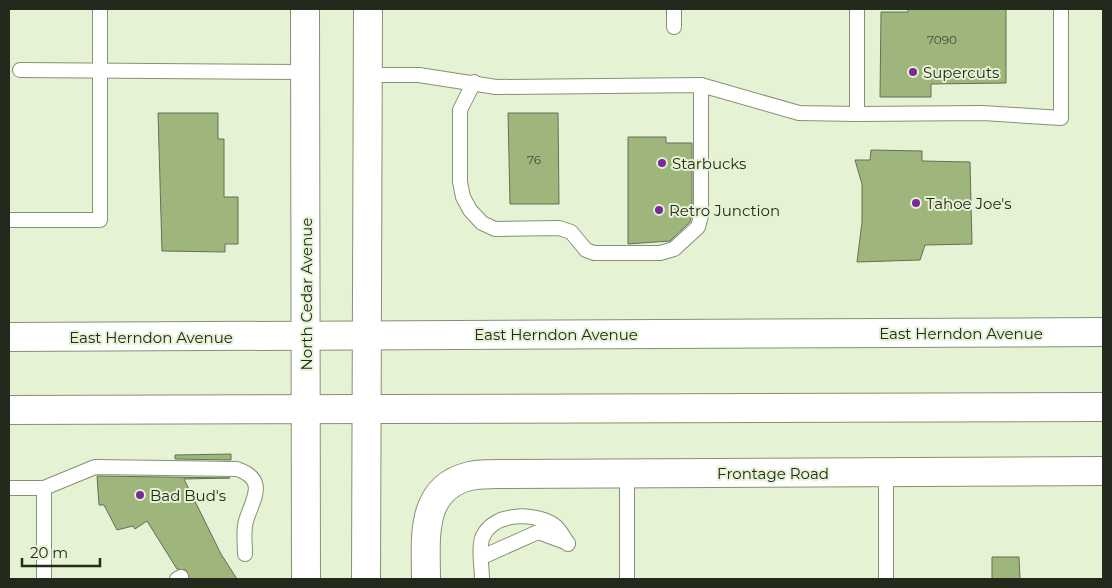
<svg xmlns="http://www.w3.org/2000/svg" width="1112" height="588" font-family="Montserrat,sans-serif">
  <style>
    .building { fill: #9eb67c; stroke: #647054 }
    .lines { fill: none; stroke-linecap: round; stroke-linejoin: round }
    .service-casing { stroke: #859174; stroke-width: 16 }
    .minor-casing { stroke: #859174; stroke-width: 30 }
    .secondary-casing { stroke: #859174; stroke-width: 30 }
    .primary-casing { stroke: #859174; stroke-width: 30 }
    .service { stroke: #fff; stroke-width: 14 }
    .minor { stroke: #fff; stroke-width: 28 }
    .secondary { stroke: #fff; stroke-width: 28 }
    .primary { stroke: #fff; stroke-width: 28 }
    .poi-dot { fill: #79299a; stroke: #e5f2d3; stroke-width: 2 }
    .labels { text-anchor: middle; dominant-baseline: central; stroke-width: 4; stroke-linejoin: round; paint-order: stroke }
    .number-label { font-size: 12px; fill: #424c35 }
    .poi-label { font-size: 15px; fill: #24291d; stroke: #e5f2d3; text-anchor: start }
    .street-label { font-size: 15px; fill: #24291d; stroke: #e5f2d3 }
  </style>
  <rect width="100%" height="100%" fill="#e5f2d3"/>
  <!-- building -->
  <g class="building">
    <polygon points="908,9 1006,9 1006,83 931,84 931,97 880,97 881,12 908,12"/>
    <polygon points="158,113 218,113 218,139 224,139 224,197 238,197 238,244 225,244 225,252 162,251"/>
    <polygon points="508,113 558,113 559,204 510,204"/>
    <polygon points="628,137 666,137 666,143 692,143 692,215 690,222 670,241 628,244"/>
    <polygon points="871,150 922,151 922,161 970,162 972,244 925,245 920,260 857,262 862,222 862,184 855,160 870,160"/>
    <polygon points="231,454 231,460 175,459 175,455"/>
    <polygon points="97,476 230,478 184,479 221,554 237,579 189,579 186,570 177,569 147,521 135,529 133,526 117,530 104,505 99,505"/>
    <polygon points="992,557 1019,557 1020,579 992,579"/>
  </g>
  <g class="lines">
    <defs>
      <g id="service">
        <polyline points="674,9 674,27"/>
        <polyline points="857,9 857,114 983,113 1061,118 1061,9"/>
        <polyline points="20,70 306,72"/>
        <polyline points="369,75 419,75 496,87 701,85 799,113 857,114"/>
        <polyline points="474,82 460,110 460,182 463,197 470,210 482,223 495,229 559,228 571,232 586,250 594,253 660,253 674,249 698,227 701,216 701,85"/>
        <polyline points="9,220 100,220 100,9"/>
        <polyline points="627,473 627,579"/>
        <polyline points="886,473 886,579"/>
        <polyline points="9,488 44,488 44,579"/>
        <path d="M44,488L95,467L237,469C269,480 252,500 246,521C243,531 245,543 245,554"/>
        <polyline points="482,557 538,532 568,543"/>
        <polyline points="177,579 181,577"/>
        <path d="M482,579C482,567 478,547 483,536C495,512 534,512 554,525C560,529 564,538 568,544"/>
      </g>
      <path id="minor" d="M426,579C426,539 419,488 470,476C479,474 489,474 498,474L1103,471"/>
      <g id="secondary">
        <polyline points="305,9 306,579"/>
        <polyline points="366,579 368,9"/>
      </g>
      <g id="primary">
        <polyline points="9,337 1103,332"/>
        <polyline points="9,410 1103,407"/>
      </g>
    </defs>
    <!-- service casing -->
    <use href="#service" class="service-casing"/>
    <!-- minor casing -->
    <use href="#minor" class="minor-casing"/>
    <!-- secondary casing -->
    <use href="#secondary" class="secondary-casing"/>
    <!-- primary casing -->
    <use href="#primary" class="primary-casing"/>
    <!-- service -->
    <use href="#service" class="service"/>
    <!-- minor -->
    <use href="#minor" class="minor"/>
    <!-- secondary -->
    <use href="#secondary" class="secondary"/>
    <!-- primary -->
    <use href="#primary" class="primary"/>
  </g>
  <!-- markers -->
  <g class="poi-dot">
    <circle cx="913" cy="72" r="5"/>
    <circle cx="662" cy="163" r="5"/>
    <circle cx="916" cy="203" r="5"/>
    <circle cx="659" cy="210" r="5"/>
    <circle cx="140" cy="495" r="5"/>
  </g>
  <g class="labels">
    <!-- number labels -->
    <g class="number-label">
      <text x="942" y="39">7090</text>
      <text x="534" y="159">76</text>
    </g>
    <!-- poi labels -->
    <g class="poi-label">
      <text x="923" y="72">Supercuts</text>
      <text x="672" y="163">Starbucks</text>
      <text x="926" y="203">Tahoe Joe's</text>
      <text x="669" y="210">Retro Junction</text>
      <text x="150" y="495">Bad Bud's</text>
    </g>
    <!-- street labels -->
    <g class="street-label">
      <text transform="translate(306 294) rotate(-90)">North Cedar Avenue</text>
      <text x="961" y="333">East Herndon Avenue</text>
      <text x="556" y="334">East Herndon Avenue</text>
      <text x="151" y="337">East Herndon Avenue</text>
      <text x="773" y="473">Frontage Road</text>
    </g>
  </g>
  <!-- border -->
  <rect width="1112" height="588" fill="none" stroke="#24291d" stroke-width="20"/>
  <!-- scale -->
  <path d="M22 558v8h78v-8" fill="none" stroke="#24291d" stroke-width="2.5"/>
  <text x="30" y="558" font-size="15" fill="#24291d" stroke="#e5f2d3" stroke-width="4" paint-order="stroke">20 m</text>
</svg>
